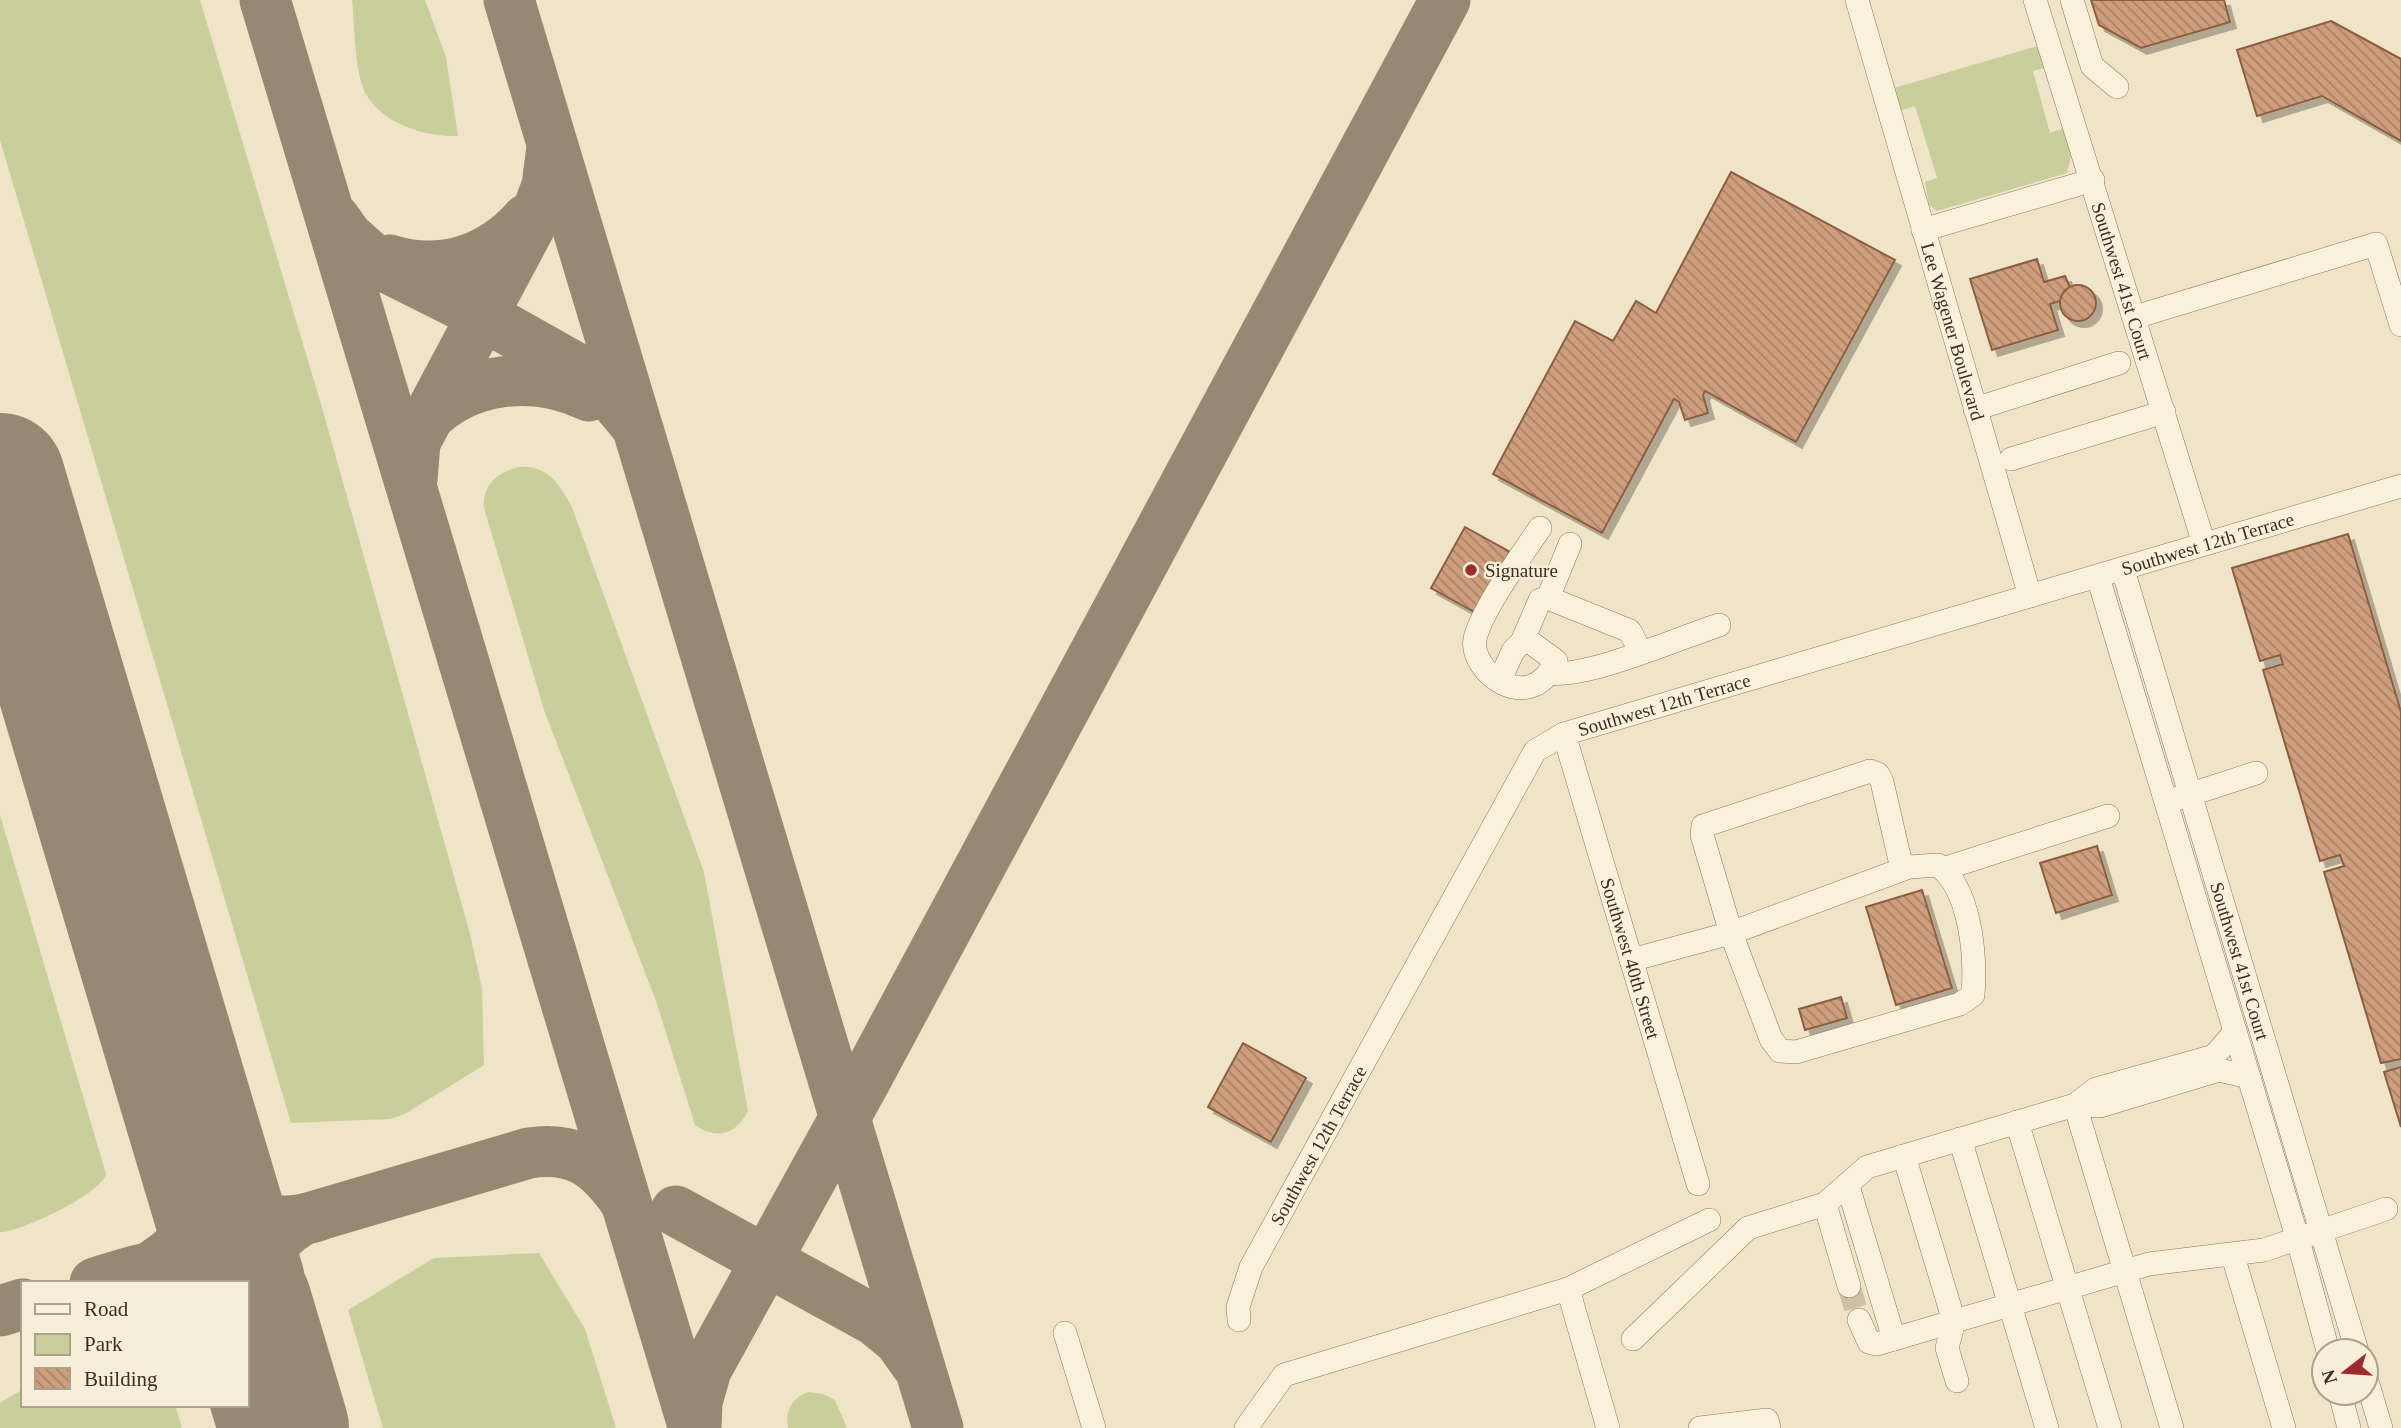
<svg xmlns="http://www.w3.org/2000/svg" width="2401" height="1428" font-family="Georgia,serif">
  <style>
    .green { fill: #c9cf9b }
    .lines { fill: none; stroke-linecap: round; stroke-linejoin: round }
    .taxiway { stroke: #968974; stroke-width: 51 }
    .runway { stroke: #968974; stroke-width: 130 }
    .building { fill: url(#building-back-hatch); stroke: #8d5f41; stroke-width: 2; filter: url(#shadow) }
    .minor-tunnel { stroke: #ccc0a6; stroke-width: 23; stroke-dasharray: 23 11; stroke-linecap: butt }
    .minor-casing { stroke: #8d765c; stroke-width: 24 }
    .minor { stroke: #faf1dc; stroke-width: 23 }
    .poi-dot { fill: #9e2a2b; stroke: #f7eed8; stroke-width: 2.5 }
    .labels { text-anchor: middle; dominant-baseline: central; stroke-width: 5; stroke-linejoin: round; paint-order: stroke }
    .street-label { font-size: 19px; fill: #3d2e20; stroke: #f7eed8 }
    .poi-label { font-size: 19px; fill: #3d2e20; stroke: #f7eed8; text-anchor: start }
  </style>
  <defs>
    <pattern id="building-back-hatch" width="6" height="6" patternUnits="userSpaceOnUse" patternTransform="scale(1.75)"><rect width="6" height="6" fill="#cf9f7d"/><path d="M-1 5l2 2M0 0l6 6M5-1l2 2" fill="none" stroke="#a98266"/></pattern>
    <filter id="shadow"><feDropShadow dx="6" dy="6" stdDeviation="0" flood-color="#0004"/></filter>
  </defs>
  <rect width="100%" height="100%" fill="#f0e4c8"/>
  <!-- green -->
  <g class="green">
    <polygon points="0,0 200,0 321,404 469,930 482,988 484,1065 405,1114 390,1119 291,1123 0,140"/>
    <path d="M352,0H425L446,57L458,136C427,137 385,125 367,96C354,75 355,26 352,0Z"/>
    <polygon points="2041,45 2046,68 2033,71 2050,133 2064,128 2072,152 2067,173 1937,211 1929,205 1925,182 1937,178 1915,106 1899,111 1894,88"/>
    <path d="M518,467C548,465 559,484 572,507L704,872L748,1111C736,1135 717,1140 695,1125L656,1001L544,710L484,508C482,485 497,473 518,467Z"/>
    <path d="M0,815L106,1174C100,1195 26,1228 4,1232H0Z"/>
    <polygon points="539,1253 585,1329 616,1428 383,1428 348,1310 434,1258"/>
    <polygon points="23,1389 23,1405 175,1405 182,1428 0,1428 0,1403"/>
    <path d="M808,1392L823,1394L835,1400L847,1428H788C785,1410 792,1398 808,1392Z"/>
  </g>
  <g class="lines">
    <!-- taxiway -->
    <g class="taxiway">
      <polyline points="265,0 692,1422"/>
      <polyline points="509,0 938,1428"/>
      <polyline points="335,219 347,236 376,262 482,315 599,381 633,422"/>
      <path d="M390,260C442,276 492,259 527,219"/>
      <path d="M425,420C468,376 535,370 589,396"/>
      <polyline points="412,480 415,442 536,215 547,186 552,147"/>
      <path d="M207,1172C239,1210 264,1232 317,1216"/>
      <polyline points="676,1211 876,1321 899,1340 916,1364"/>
      <path d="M155,1264C194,1239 201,1217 207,1172"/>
      <path d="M95,1283C138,1270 178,1252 218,1283"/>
      <path d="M248,1310C252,1267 266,1243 302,1220L529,1153C576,1146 599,1164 625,1201"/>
      <polyline points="0,1311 23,1304"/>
      <polyline points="696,1428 697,1402 706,1370 865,1081 1445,0"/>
    </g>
    <!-- runway -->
    <g class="runway">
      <polyline points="0,478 240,1283"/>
      <polyline points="247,1304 284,1428"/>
    </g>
  </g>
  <!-- building -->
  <g class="building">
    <polygon points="2091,0 2224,0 2230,22 2141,48 2099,25"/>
    <polygon points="2331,21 2401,59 2401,141 2322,96 2257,116 2237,50"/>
    <polygon points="1731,172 1895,260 1796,442 1705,391 1703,395 1708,413 1685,420 1679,402 1674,399 1602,533 1493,474 1575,321 1613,341 1636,301 1656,313"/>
    <polygon points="2037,259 2044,282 2065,276 2070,287 2060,301 2050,304 2058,330 1992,350 1970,279"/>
    <circle cx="2078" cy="303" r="18"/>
    <polygon points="1465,527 1510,552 1476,613 1431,588"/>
    <polygon points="2348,534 2401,712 2401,1059 2381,1063 2324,872 2344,866 2340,855 2320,861 2263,670 2283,664 2280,655 2260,661 2232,568"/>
    <polygon points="2097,846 2112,895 2056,913 2040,863"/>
    <polygon points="1922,890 1952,988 1896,1005 1866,907"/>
    <polygon points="1841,997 1847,1018 1805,1030 1799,1009"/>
    <polygon points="1243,1043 1306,1078 1271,1142 1208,1107"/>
    <polygon points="2401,1067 2401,1127 2384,1072"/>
  </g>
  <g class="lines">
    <!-- minor-tunnel -->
    <polyline class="minor-tunnel" points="1849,1286 1859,1320"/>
    <defs>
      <g id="minor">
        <path id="s1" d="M1857,0L2030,596"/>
        <path id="s2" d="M2035,0L2204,544"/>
        <polyline points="2072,0 2092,66 2117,87"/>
        <polyline points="1923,230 2093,180"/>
        <polyline points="2135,317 2376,244 2401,325"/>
        <polyline points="1975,409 2119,363"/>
        <polyline points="2011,459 2164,412"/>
        <path id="s3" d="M2123,570L2357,1351"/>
        <polyline points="2098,577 2298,1240 2328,1351"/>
        <polyline points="1548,598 1570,544"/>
        <polyline points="1522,642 1540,600 1548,598 1630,631 1640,651"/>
        <path d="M1550,673C1588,678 1679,638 1719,625"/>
        <path d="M1500,680L1513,651L1522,642H1530L1556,661C1529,718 1469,671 1475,639C1481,611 1523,553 1540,528"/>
        <path id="s4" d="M1564,734L1698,1184"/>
        <polyline points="2176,799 2256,773"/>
        <polyline points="1943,869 2108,816"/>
        <path d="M1631,960L1731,933L1909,867L1938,865C1971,890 1976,956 1973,995L1960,1004L1796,1052L1780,1051L1771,1039L1731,933L1702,835L1703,826L1870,771L1878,774L1882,782L1902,869"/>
        <polyline points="2235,1032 2214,1056 2096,1089 2075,1105 2100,1106 2219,1070 2249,1077"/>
        <polyline points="2017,1122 2110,1428"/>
        <polyline points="1960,1139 2047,1428"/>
        <polyline points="1904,1156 1954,1321 1947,1348 1957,1381"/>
        <polyline points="1848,1186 1894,1339"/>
        <polyline points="1825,1204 1849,1286"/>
        <polyline points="2233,1256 2284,1428"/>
        <polyline points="1568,1289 1608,1428"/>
        <path id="s5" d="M1239,1320L1238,1307L1251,1267L1535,751L1564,734L2401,486"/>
        <polyline points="1859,1320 1869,1342 1877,1344 2149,1264 2264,1250 2386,1209"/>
        <polyline points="1065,1333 1094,1428"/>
        <polyline points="1633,1339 1748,1228 1825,1204 1867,1167 2075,1105 2172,1428"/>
        <polyline points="2366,1378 2381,1428"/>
        <polyline points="2340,1393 2349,1428"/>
        <polyline points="1246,1428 1284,1375 1568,1289 1709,1220"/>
        <polyline points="1700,1428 1767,1420 1769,1428"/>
      </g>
    </defs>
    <!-- minor casing -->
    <use href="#minor" class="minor-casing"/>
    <!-- minor -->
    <use href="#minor" class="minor"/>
  </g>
  <!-- markers -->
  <circle class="poi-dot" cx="1471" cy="570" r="7"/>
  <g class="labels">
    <!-- street labels -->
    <g class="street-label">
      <text stroke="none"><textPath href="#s2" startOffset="294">Southwest 41st Court</textPath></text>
      <text stroke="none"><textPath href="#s1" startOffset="345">Lee Wagener Boulevard</textPath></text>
      <text stroke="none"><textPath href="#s5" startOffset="1349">Southwest 12th Terrace</textPath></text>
      <text stroke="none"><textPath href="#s5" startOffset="782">Southwest 12th Terrace</textPath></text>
      <text stroke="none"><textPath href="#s4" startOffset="234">Southwest 40th Street</textPath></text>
      <text stroke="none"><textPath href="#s3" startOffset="408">Southwest 41st Court</textPath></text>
      <text stroke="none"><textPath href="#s5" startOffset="194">Southwest 12th Terrace</textPath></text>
    </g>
    <!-- poi labels -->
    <g class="poi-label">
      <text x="1485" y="570">Signature</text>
    </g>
  </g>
  <!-- legend -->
  <rect x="21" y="1281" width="228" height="126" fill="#f7eed8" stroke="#ada18e" stroke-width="2"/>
  <rect x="35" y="1304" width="35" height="10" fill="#faf1dc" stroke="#ada18e" stroke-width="2"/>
  <text x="84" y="1316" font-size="21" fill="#3d2e20">Road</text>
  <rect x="35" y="1334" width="35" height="21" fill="#c9cf9b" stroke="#ada18e" stroke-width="2"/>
  <text x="84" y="1351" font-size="21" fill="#3d2e20">Park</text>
  <rect x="35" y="1368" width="35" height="21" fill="url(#building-back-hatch)" stroke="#ada18e" stroke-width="2"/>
  <text x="84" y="1386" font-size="21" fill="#3d2e20">Building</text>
  <!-- north arrow -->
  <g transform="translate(2345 1372) rotate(253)"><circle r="33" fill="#f7eed8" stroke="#ada18e" stroke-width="2"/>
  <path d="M0-5L12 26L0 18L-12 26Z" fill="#9e2a2b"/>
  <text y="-10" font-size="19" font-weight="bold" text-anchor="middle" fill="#3d2e20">N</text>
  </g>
</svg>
